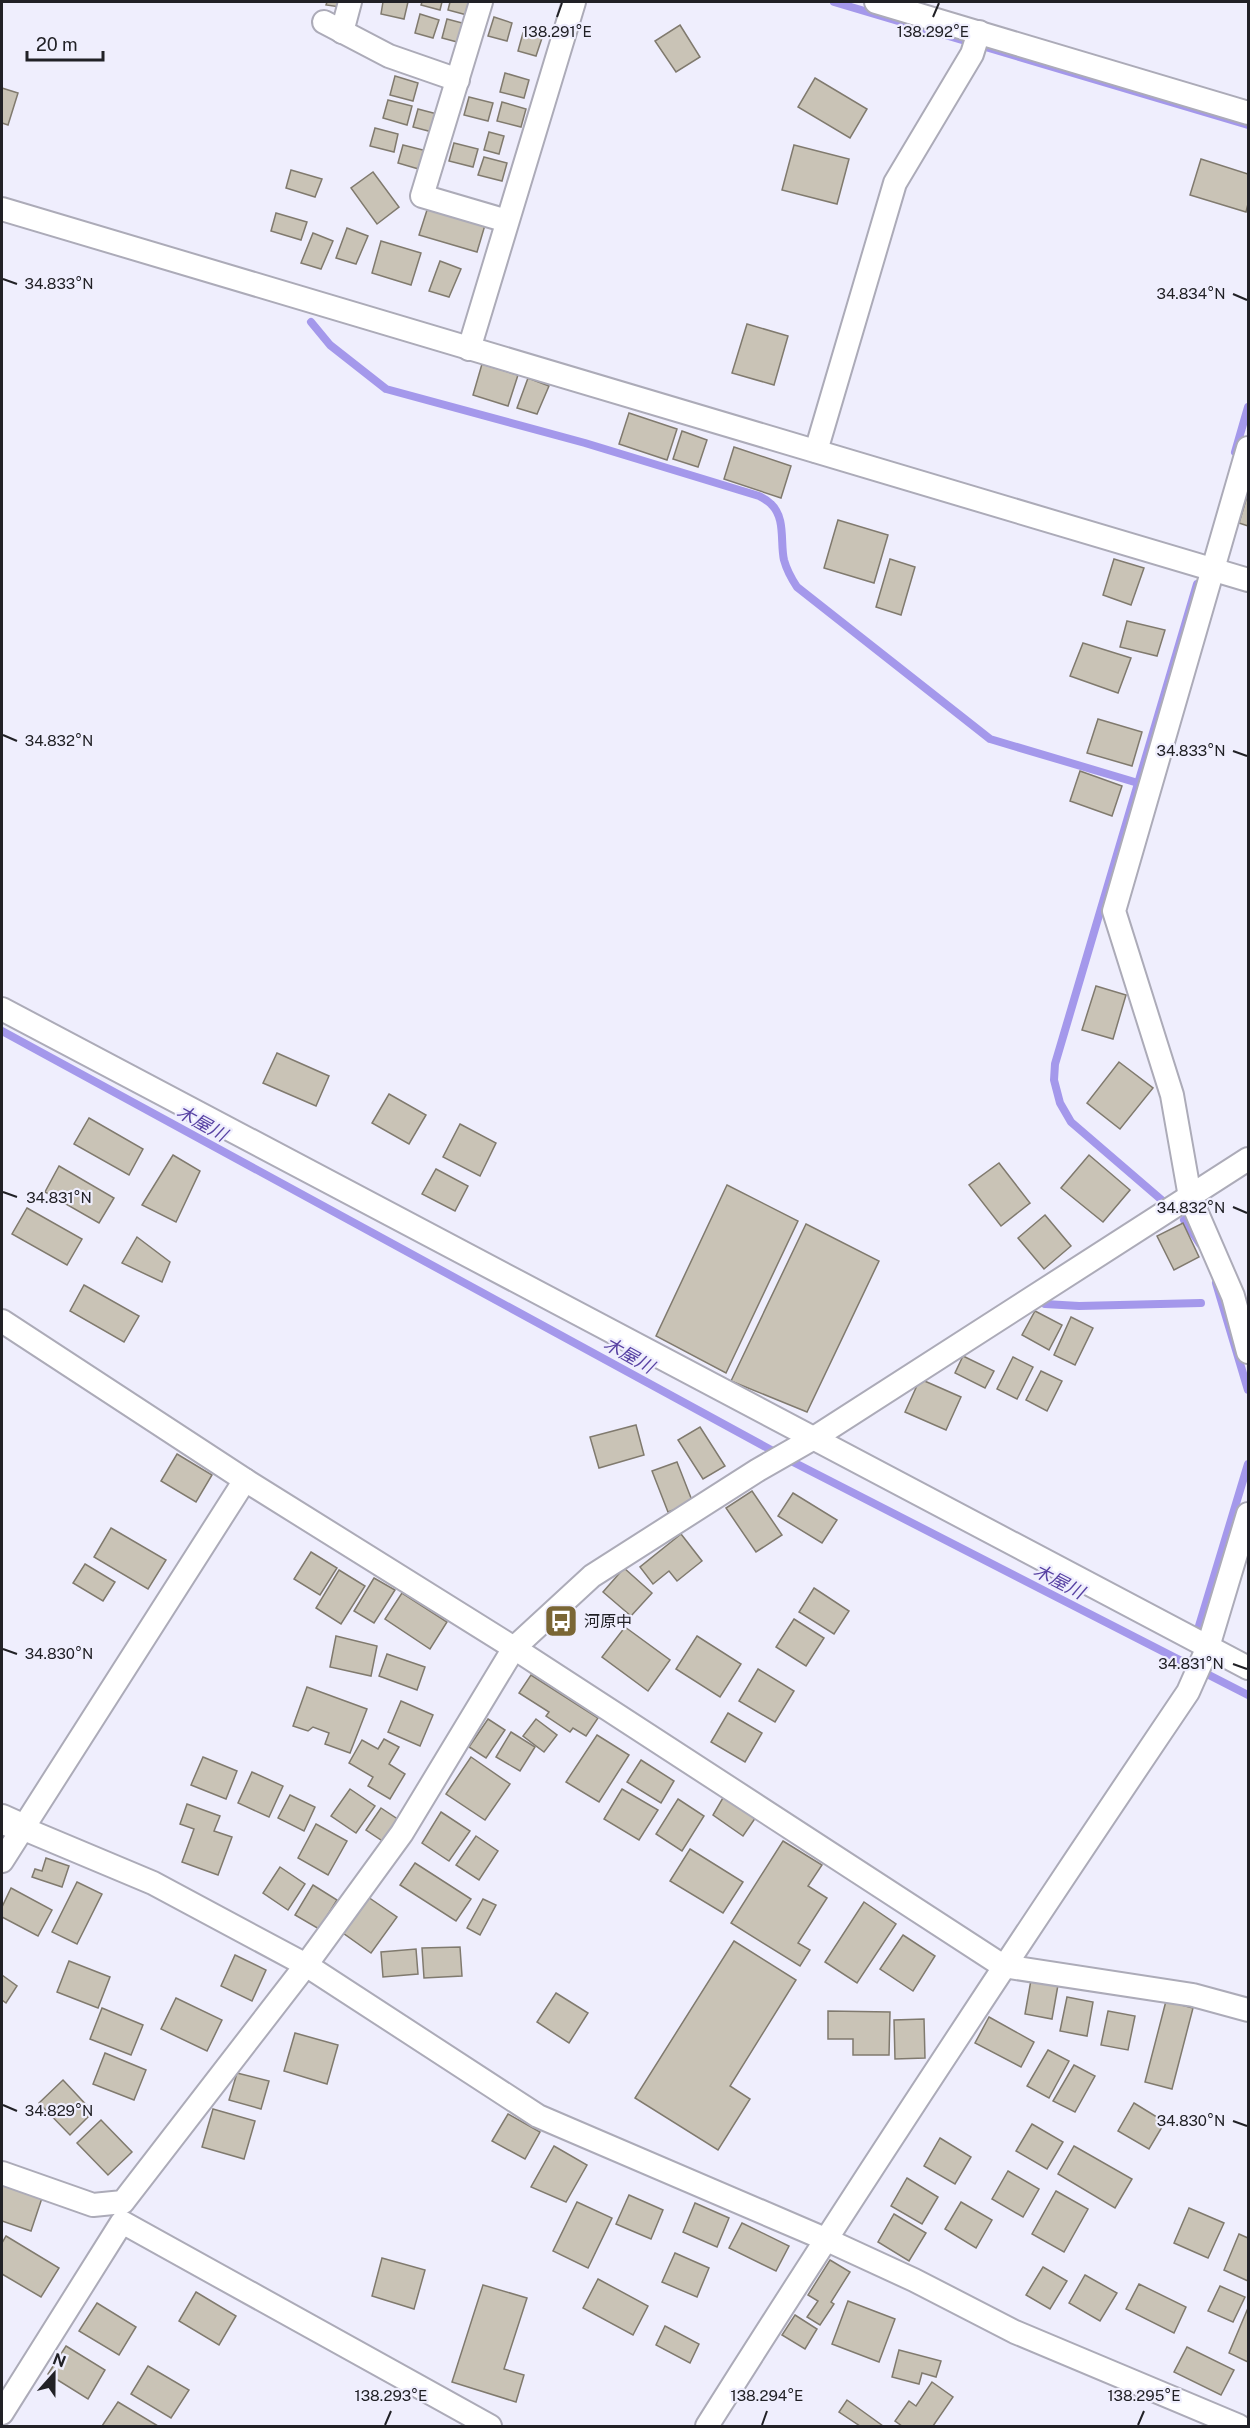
<svg xmlns="http://www.w3.org/2000/svg" width="1250" height="2428" font-family="'Public Sans','Noto Sans JP',sans-serif">
  <style>
    .lines { fill: none; stroke-linecap: round; stroke-linejoin: round }
    .stream { stroke: #a498eb; stroke-width: 8 }
    .building { fill: #c9c3b6; stroke: #807a6e; stroke-width: 1.5 }
    .minor-casing { stroke: #acabb8; stroke-width: 26 }
    .tertiary-casing { stroke: #acabb8; stroke-width: 32 }
    .minor { stroke: #fff; stroke-width: 22 }
    .tertiary { stroke: #fff; stroke-width: 28 }
    .ticks { fill: none; stroke: #212126; stroke-width: 2 }
    .labels { text-anchor: middle; dominant-baseline: central; stroke-width: 4.5; stroke-linejoin: round; paint-order: stroke }
    .poi-label { font-size: 16px; fill: #212126; stroke: #efeefd; text-anchor: start }
    .water-label { font-size: 18px; font-style: italic; fill: #5842a3; stroke: #efeefd }
    .ticks-label { font-size: 15px; text-anchor: middle; fill: #212126; stroke: #efeefd; stroke-width: 4.5; stroke-linejoin: round; paint-order: stroke }
  </style>
  <rect width="100%" height="100%" fill="#efeefd"/>
  <g class="lines">
    <!-- stream -->
    <g class="stream">
      <polyline points="834,2 1248,125"/>
      <path d="M311,322L330,345L386,389L585,443L759,496C763,498 768,501 771,504C786,518 780,543 784,560C787,571 791,578 797,587L990,739L1138,783"/>
      <polyline points="1235,452 1248,407"/>
      <polyline points="2,1031 795,1463 1248,1695"/>
      <polyline points="1164,1202 1071,1122 1060,1103 1054,1080 1055,1064 1197,584"/>
      <polyline points="1184,1220 1200,1244"/>
      <polyline points="1216,1283 1248,1390"/>
      <polyline points="1045,1304 1079,1306 1201,1303"/>
      <polyline points="1199,1626 1248,1464"/>
    </g>
  </g>
  <!-- building -->
  <g class="building">
    <polygon points="327,2 340,2 340,7 326,5"/>
    <polygon points="383,2 408,2 404,19 381,14"/>
    <polygon points="422,2 442,2 440,10 421,5"/>
    <polygon points="450,2 470,2 467,15 448,10"/>
    <polygon points="420,14 439,20 433,38 415,33"/>
    <polygon points="494,17 512,23 507,41 488,36"/>
    <polygon points="447,19 466,24 461,43 442,38"/>
    <polygon points="680,25 700,57 676,72 655,41"/>
    <polygon points="523,33 542,38 536,56 518,51"/>
    <polygon points="505,73 529,80 524,98 500,92"/>
    <polygon points="395,76 418,83 413,101 390,95"/>
    <polygon points="815,78 867,109 850,138 798,107"/>
    <polygon points="2,88 18,93 8,125 2,123"/>
    <polygon points="469,97 493,103 488,121 464,115"/>
    <polygon points="388,100 412,106 407,125 383,118"/>
    <polygon points="502,102 526,109 521,127 497,121"/>
    <polygon points="418,109 441,115 436,133 413,127"/>
    <polygon points="375,128 398,134 394,152 370,146"/>
    <polygon points="489,132 504,136 499,154 484,150"/>
    <polygon points="454,143 478,149 473,167 449,161"/>
    <polygon points="403,145 427,151 422,170 398,163"/>
    <polygon points="794,145 849,159 837,204 782,190"/>
    <polygon points="484,157 507,163 502,181 478,175"/>
    <polygon points="1201,159 1248,174 1248,204 1246,212 1190,195"/>
    <polygon points="291,170 322,179 315,197 286,188"/>
    <polygon points="373,172 399,207 377,224 351,188"/>
    <polygon points="428,207 485,225 477,252 419,235"/>
    <polygon points="276,213 307,222 301,240 271,231"/>
    <polygon points="347,228 368,236 356,264 336,258"/>
    <polygon points="313,233 333,241 321,269 301,263"/>
    <polygon points="381,241 421,253 411,285 372,273"/>
    <polygon points="440,261 461,269 449,297 429,291"/>
    <polygon points="747,324 788,336 774,385 732,373"/>
    <polygon points="482,364 518,375 508,406 473,395"/>
    <polygon points="528,378 549,386 537,414 517,408"/>
    <polygon points="629,413 677,429 667,460 619,444"/>
    <polygon points="682,431 707,440 698,467 673,459"/>
    <polygon points="734,447 791,466 781,498 724,479"/>
    <polygon points="1248,493 1248,526 1239,523"/>
    <polygon points="838,520 888,535 874,583 824,568"/>
    <polygon points="890,559 915,567 901,615 876,607"/>
    <polygon points="1114,559 1144,568 1131,605 1103,595"/>
    <polygon points="1127,621 1165,630 1157,656 1120,647"/>
    <polygon points="1083,643 1131,658 1118,693 1070,676"/>
    <polygon points="1098,719 1142,732 1132,766 1087,753"/>
    <polygon points="1080,771 1122,786 1112,816 1070,801"/>
    <polygon points="1096,986 1126,995 1113,1039 1082,1030"/>
    <polygon points="277,1053 329,1076 316,1106 263,1083"/>
    <polygon points="1119,1062 1153,1088 1120,1129 1087,1103"/>
    <polygon points="389,1094 426,1115 409,1144 372,1123"/>
    <polygon points="89,1118 143,1149 129,1175 74,1144"/>
    <polygon points="460,1124 496,1143 480,1176 443,1157"/>
    <polygon points="173,1155 200,1171 176,1222 142,1205"/>
    <polygon points="1089,1155 1130,1190 1103,1222 1061,1188"/>
    <polygon points="999,1163 1030,1203 1001,1226 969,1185"/>
    <polygon points="59,1166 114,1198 99,1223 45,1192"/>
    <polygon points="436,1169 468,1186 455,1211 422,1194"/>
    <polygon points="727,1185 798,1221 726,1373 656,1336"/>
    <polygon points="27,1208 82,1239 67,1265 12,1234"/>
    <polygon points="1045,1215 1071,1246 1044,1269 1018,1238"/>
    <polygon points="1183,1223 1199,1257 1174,1270 1157,1236"/>
    <polygon points="806,1224 879,1261 807,1412 731,1381"/>
    <polygon points="137,1237 170,1262 162,1282 122,1263"/>
    <polygon points="84,1285 139,1316 124,1342 70,1311"/>
    <polygon points="1035,1311 1062,1325 1049,1350 1022,1335"/>
    <polygon points="1071,1317 1093,1328 1075,1365 1054,1355"/>
    <polygon points="963,1356 994,1371 985,1388 955,1373"/>
    <polygon points="1013,1357 1033,1367 1017,1399 997,1389"/>
    <polygon points="1041,1371 1062,1381 1047,1411 1026,1400"/>
    <polygon points="920,1379 961,1397 946,1430 905,1412"/>
    <polygon points="636,1425 644,1455 599,1468 590,1437"/>
    <polygon points="700,1427 725,1466 703,1479 678,1440"/>
    <polygon points="177,1454 212,1475 196,1502 161,1481"/>
    <polygon points="677,1462 693,1503 668,1512 652,1471"/>
    <polygon points="752,1491 782,1535 756,1552 726,1508"/>
    <polygon points="793,1493 837,1520 822,1543 778,1516"/>
    <polygon points="111,1528 166,1560 148,1589 94,1557"/>
    <polygon points="681,1534 702,1561 677,1581 669,1571 653,1584 640,1567"/>
    <polygon points="311,1552 337,1568 320,1595 294,1579"/>
    <polygon points="85,1564 115,1582 103,1601 73,1583"/>
    <polygon points="624,1568 652,1593 631,1616 603,1592"/>
    <polygon points="339,1570 365,1586 341,1624 316,1608"/>
    <polygon points="374,1578 395,1590 374,1623 354,1611"/>
    <polygon points="814,1588 849,1611 834,1634 799,1612"/>
    <polygon points="402,1593 447,1622 430,1649 385,1619"/>
    <polygon points="794,1619 824,1638 806,1666 776,1647"/>
    <polygon points="625,1627 670,1660 648,1691 602,1657"/>
    <polygon points="336,1636 377,1646 371,1676 330,1667"/>
    <polygon points="697,1636 741,1664 720,1697 676,1669"/>
    <polygon points="387,1654 425,1667 417,1690 379,1676"/>
    <polygon points="758,1669 794,1691 775,1722 739,1701"/>
    <polygon points="531,1675 598,1718 586,1736 573,1728 570,1732 546,1716 549,1712 519,1693"/>
    <polygon points="307,1687 367,1709 350,1753 325,1744 329,1733 313,1727 308,1731 293,1726"/>
    <polygon points="401,1701 433,1715 420,1746 388,1732"/>
    <polygon points="728,1713 762,1733 745,1762 711,1742"/>
    <polygon points="488,1719 505,1730 486,1758 469,1747"/>
    <polygon points="536,1719 557,1735 544,1752 523,1736"/>
    <polygon points="511,1732 535,1747 520,1771 496,1757"/>
    <polygon points="597,1735 629,1755 599,1802 566,1782"/>
    <polygon points="384,1739 399,1747 389,1764 405,1774 390,1799 368,1786 373,1777 349,1763 362,1740 378,1749"/>
    <polygon points="203,1757 237,1771 226,1799 191,1785"/>
    <polygon points="471,1757 510,1784 485,1820 446,1794"/>
    <polygon points="641,1760 674,1781 661,1803 627,1782"/>
    <polygon points="252,1772 283,1786 269,1817 238,1803"/>
    <polygon points="350,1789 375,1806 356,1833 331,1816"/>
    <polygon points="622,1789 658,1810 639,1840 604,1819"/>
    <polygon points="290,1795 315,1807 304,1831 278,1818"/>
    <polygon points="724,1796 756,1817 743,1836 713,1815"/>
    <polygon points="678,1799 704,1816 682,1851 656,1834"/>
    <polygon points="187,1804 220,1816 214,1831 232,1837 218,1875 182,1862 194,1829 180,1824"/>
    <polygon points="381,1808 399,1820 384,1842 366,1830"/>
    <polygon points="441,1812 470,1831 449,1861 422,1843"/>
    <polygon points="316,1824 347,1841 328,1875 298,1858"/>
    <polygon points="476,1836 498,1851 479,1880 456,1865"/>
    <polygon points="783,1841 822,1865 808,1886 827,1898 798,1943 810,1950 800,1966 731,1923"/>
    <polygon points="690,1849 743,1882 723,1913 670,1881"/>
    <polygon points="46,1858 69,1866 62,1887 32,1877 35,1869 42,1871"/>
    <polygon points="415,1863 471,1899 456,1921 400,1885"/>
    <polygon points="280,1867 305,1884 288,1910 263,1893"/>
    <polygon points="77,1882 102,1894 77,1944 52,1932"/>
    <polygon points="313,1885 337,1900 319,1929 295,1915"/>
    <polygon points="11,1888 52,1910 38,1936 2,1917 2,1907"/>
    <polygon points="368,1897 397,1917 371,1953 343,1933"/>
    <polygon points="483,1899 496,1905 480,1935 467,1928"/>
    <polygon points="864,1902 896,1924 857,1983 825,1962"/>
    <polygon points="903,1935 935,1956 913,1991 880,1969"/>
    <polygon points="734,1941 796,1980 730,2086 750,2099 718,2150 635,2098"/>
    <polygon points="460,1947 462,1976 424,1978 422,1948"/>
    <polygon points="416,1949 418,1974 383,1977 381,1952"/>
    <polygon points="235,1955 266,1970 252,2001 221,1986"/>
    <polygon points="69,1961 110,1977 98,2008 57,1992"/>
    <polygon points="2,1975 17,1986 6,2003 2,2000"/>
    <polygon points="1031,1980 1058,1985 1052,2019 1025,2014"/>
    <polygon points="556,1993 588,2013 569,2043 537,2022"/>
    <polygon points="1067,1997 1093,2002 1087,2036 1060,2031"/>
    <polygon points="176,1998 222,2020 207,2051 161,2029"/>
    <polygon points="1166,2001 1193,2008 1172,2089 1145,2082"/>
    <polygon points="102,2008 143,2025 131,2055 90,2039"/>
    <polygon points="828,2011 890,2012 889,2055 853,2055 853,2039 828,2039"/>
    <polygon points="1108,2011 1135,2016 1128,2050 1101,2045"/>
    <polygon points="989,2017 1034,2042 1021,2067 975,2043"/>
    <polygon points="924,2019 925,2058 895,2059 894,2020"/>
    <polygon points="295,2033 338,2045 327,2084 284,2071"/>
    <polygon points="1048,2050 1069,2061 1049,2098 1027,2086"/>
    <polygon points="105,2053 146,2070 134,2100 93,2084"/>
    <polygon points="1074,2065 1095,2076 1075,2112 1053,2101"/>
    <polygon points="237,2073 269,2081 261,2109 229,2100"/>
    <polygon points="63,2080 93,2112 70,2135 39,2103"/>
    <polygon points="1134,2103 1165,2122 1149,2149 1118,2131"/>
    <polygon points="213,2109 255,2121 244,2159 202,2147"/>
    <polygon points="508,2114 540,2132 525,2159 492,2141"/>
    <polygon points="101,2120 132,2152 108,2175 77,2143"/>
    <polygon points="1032,2124 1063,2142 1047,2169 1016,2151"/>
    <polygon points="940,2138 971,2157 955,2184 924,2166"/>
    <polygon points="554,2146 587,2165 566,2202 531,2187"/>
    <polygon points="1074,2146 1132,2179 1115,2208 1058,2174"/>
    <polygon points="1008,2171 1039,2189 1023,2217 992,2199"/>
    <polygon points="907,2178 938,2197 922,2224 891,2206"/>
    <polygon points="2,2185 42,2198 31,2231 2,2221"/>
    <polygon points="1056,2191 1088,2209 1064,2252 1032,2234"/>
    <polygon points="629,2195 663,2210 651,2239 616,2224"/>
    <polygon points="577,2202 612,2218 588,2268 553,2251"/>
    <polygon points="961,2202 992,2220 976,2248 945,2229"/>
    <polygon points="695,2203 729,2218 717,2247 683,2232"/>
    <polygon points="1189,2208 1224,2223 1208,2258 1174,2243"/>
    <polygon points="894,2214 926,2233 909,2261 878,2242"/>
    <polygon points="742,2223 789,2246 776,2271 729,2248"/>
    <polygon points="1239,2234 1248,2238 1248,2281 1224,2270"/>
    <polygon points="6,2236 59,2268 41,2297 2,2274 2,2243"/>
    <polygon points="675,2253 709,2268 697,2297 662,2282"/>
    <polygon points="382,2258 425,2270 414,2309 372,2296"/>
    <polygon points="830,2260 850,2272 831,2302 834,2304 820,2325 807,2317 818,2301 808,2295"/>
    <polygon points="1043,2267 1067,2281 1050,2309 1026,2295"/>
    <polygon points="1085,2275 1117,2293 1100,2321 1069,2303"/>
    <polygon points="598,2279 648,2306 633,2335 583,2308"/>
    <polygon points="1139,2284 1186,2307 1174,2333 1126,2309"/>
    <polygon points="483,2285 527,2298 504,2369 524,2375 516,2402 452,2382"/>
    <polygon points="1220,2286 1245,2297 1233,2322 1208,2311"/>
    <polygon points="196,2292 236,2316 219,2345 179,2321"/>
    <polygon points="848,2301 895,2319 879,2362 832,2344"/>
    <polygon points="97,2303 136,2327 119,2355 79,2331"/>
    <polygon points="1248,2308 1248,2362 1229,2353"/>
    <polygon points="795,2315 817,2329 805,2349 782,2335"/>
    <polygon points="665,2326 699,2344 690,2363 656,2345"/>
    <polygon points="66,2346 105,2370 88,2399 48,2374"/>
    <polygon points="1187,2347 1234,2370 1221,2395 1174,2372"/>
    <polygon points="899,2350 941,2361 936,2377 922,2373 919,2384 892,2377"/>
    <polygon points="148,2366 189,2390 171,2418 131,2394"/>
    <polygon points="932,2382 953,2397 933,2426 902,2426 895,2421 909,2401 916,2406"/>
    <polygon points="847,2400 883,2426 860,2426 839,2412"/>
    <polygon points="118,2402 158,2426 102,2426"/>
  </g>
  <g class="lines">
    <defs>
      <g id="minor">
        <polyline points="481,2 422,196 507,221"/>
        <polyline points="876,2 1248,113"/>
        <polyline points="324,22 389,56 458,80"/>
        <polyline points="342,32 350,2"/>
        <polyline points="2,209 1248,580"/>
        <polyline points="469,349 574,2"/>
        <polyline points="1248,448 1114,911 1172,1095 1190,1197 1233,1296 1248,1352"/>
        <polyline points="816,451 895,183 972,54 979,32"/>
        <polyline points="2,1009 1248,1668"/>
        <polyline points="2,1321 245,1480 514,1648 1003,1966 1193,1995 1248,2010"/>
        <polyline points="22,1828 153,1883 306,1965 538,2116 825,2239 914,2280 1015,2332 1239,2426"/>
        <polyline points="2,1861 245,1480"/>
        <polyline points="2,2173 93,2205 123,2202 306,1965 402,1833 514,1648 592,1576 758,1470 814,1438 1248,1159"/>
        <polyline points="2,2413 122,2222 490,2426"/>
        <path d="M707,2426C863,2179 1024,1935 1188,1692L1208,1647L1248,1514"/>
      </g>
      <polyline id="tertiary" points="2,1819 22,1828"/>
    </defs>
    <!-- minor casing -->
    <use href="#minor" class="minor-casing"/>
    <!-- tertiary casing -->
    <use href="#tertiary" class="tertiary-casing"/>
    <!-- minor -->
    <use href="#minor" class="minor"/>
    <!-- tertiary -->
    <use href="#tertiary" class="tertiary"/>
  </g>
  <!-- ticks -->
  <path class="ticks" d="M557,17L562,3M933,17L939,3M3,279L17,284M1233,294L1247,300M3,735L17,741M1233,751L1247,756M3,1192L17,1197M1233,1207L1247,1213M3,1649L17,1654M1233,1664L1247,1669M3,2105L17,2111M1233,2121L1247,2126M385,2425L391,2411M762,2425L767,2411M1138,2425L1144,2411"/>
  <!-- icons -->
  <defs>
    <symbol id="bus-square" viewBox="-11 -11 22 22"><rect x="-9" y="-9" width="18" height="18" rx="4" fill="#7a6635" stroke="#efeefd"/><path d="M-5-6H5V4H4V6H2V4H-2V6H-4V4H-5ZM-3.5-4V0h7V-4ZM-3.5 1.2v1.5H-2V1.2ZM2 1.2v1.5H3.5V1.2Z" fill="#fff"/></symbol>
  </defs>
  <g fill-rule="evenodd">
    <use href="#bus-square" x="542" y="1602" width="38" height="38"/>
  </g>
  <g class="labels">
    <!-- poi labels -->
    <g class="poi-label">
      <text x="584" y="1621">河原中</text>
    </g>
    <!-- water labels -->
    <g class="water-label">
      <text transform="translate(202 1123) rotate(29)">木屋川</text>
      <text transform="translate(629 1355) rotate(29)">木屋川</text>
      <text transform="translate(1059 1581) rotate(27)">木屋川</text>
    </g>
  </g>
  <g class="ticks-label">
    <text x="557" y="37">138.291°E</text>
    <text x="933" y="37">138.292°E</text>
    <text x="59" y="289">34.833°N</text>
    <text x="1191" y="299">34.834°N</text>
    <text x="59" y="746">34.832°N</text>
    <text x="1191" y="756">34.833°N</text>
    <text x="59" y="1203">34.831°N</text>
    <text x="1191" y="1213">34.832°N</text>
    <text x="59" y="1659">34.830°N</text>
    <text x="1191" y="1669">34.831°N</text>
    <text x="59" y="2116">34.829°N</text>
    <text x="1191" y="2126">34.830°N</text>
    <text x="391" y="2401">138.293°E</text>
    <text x="767" y="2401">138.294°E</text>
    <text x="1144" y="2401">138.295°E</text>
  </g>
  <!-- border -->
  <rect width="1250" height="2428" fill="none" stroke="#212126" stroke-width="6"/>
  <!-- north arrow -->
  <g transform="translate(54 2374) rotate(21)" stroke="#efeefd" stroke-width="4.5" paint-order="stroke">
  <path d="M0-4.5L10 22L0 15L-10 22Z" fill="#212126"/>
  <text y="-9" font-size="16" font-weight="bold" text-anchor="middle" fill="#212126">N</text>
  </g>
  <!-- scale -->
  <path d="M27 51v9h76v-9" fill="none" stroke="#212126" stroke-width="3"/>
  <text x="36" y="51" font-size="18" fill="#212126" stroke="#efeefd" stroke-width="4.5" paint-order="stroke">20 m</text>
</svg>
